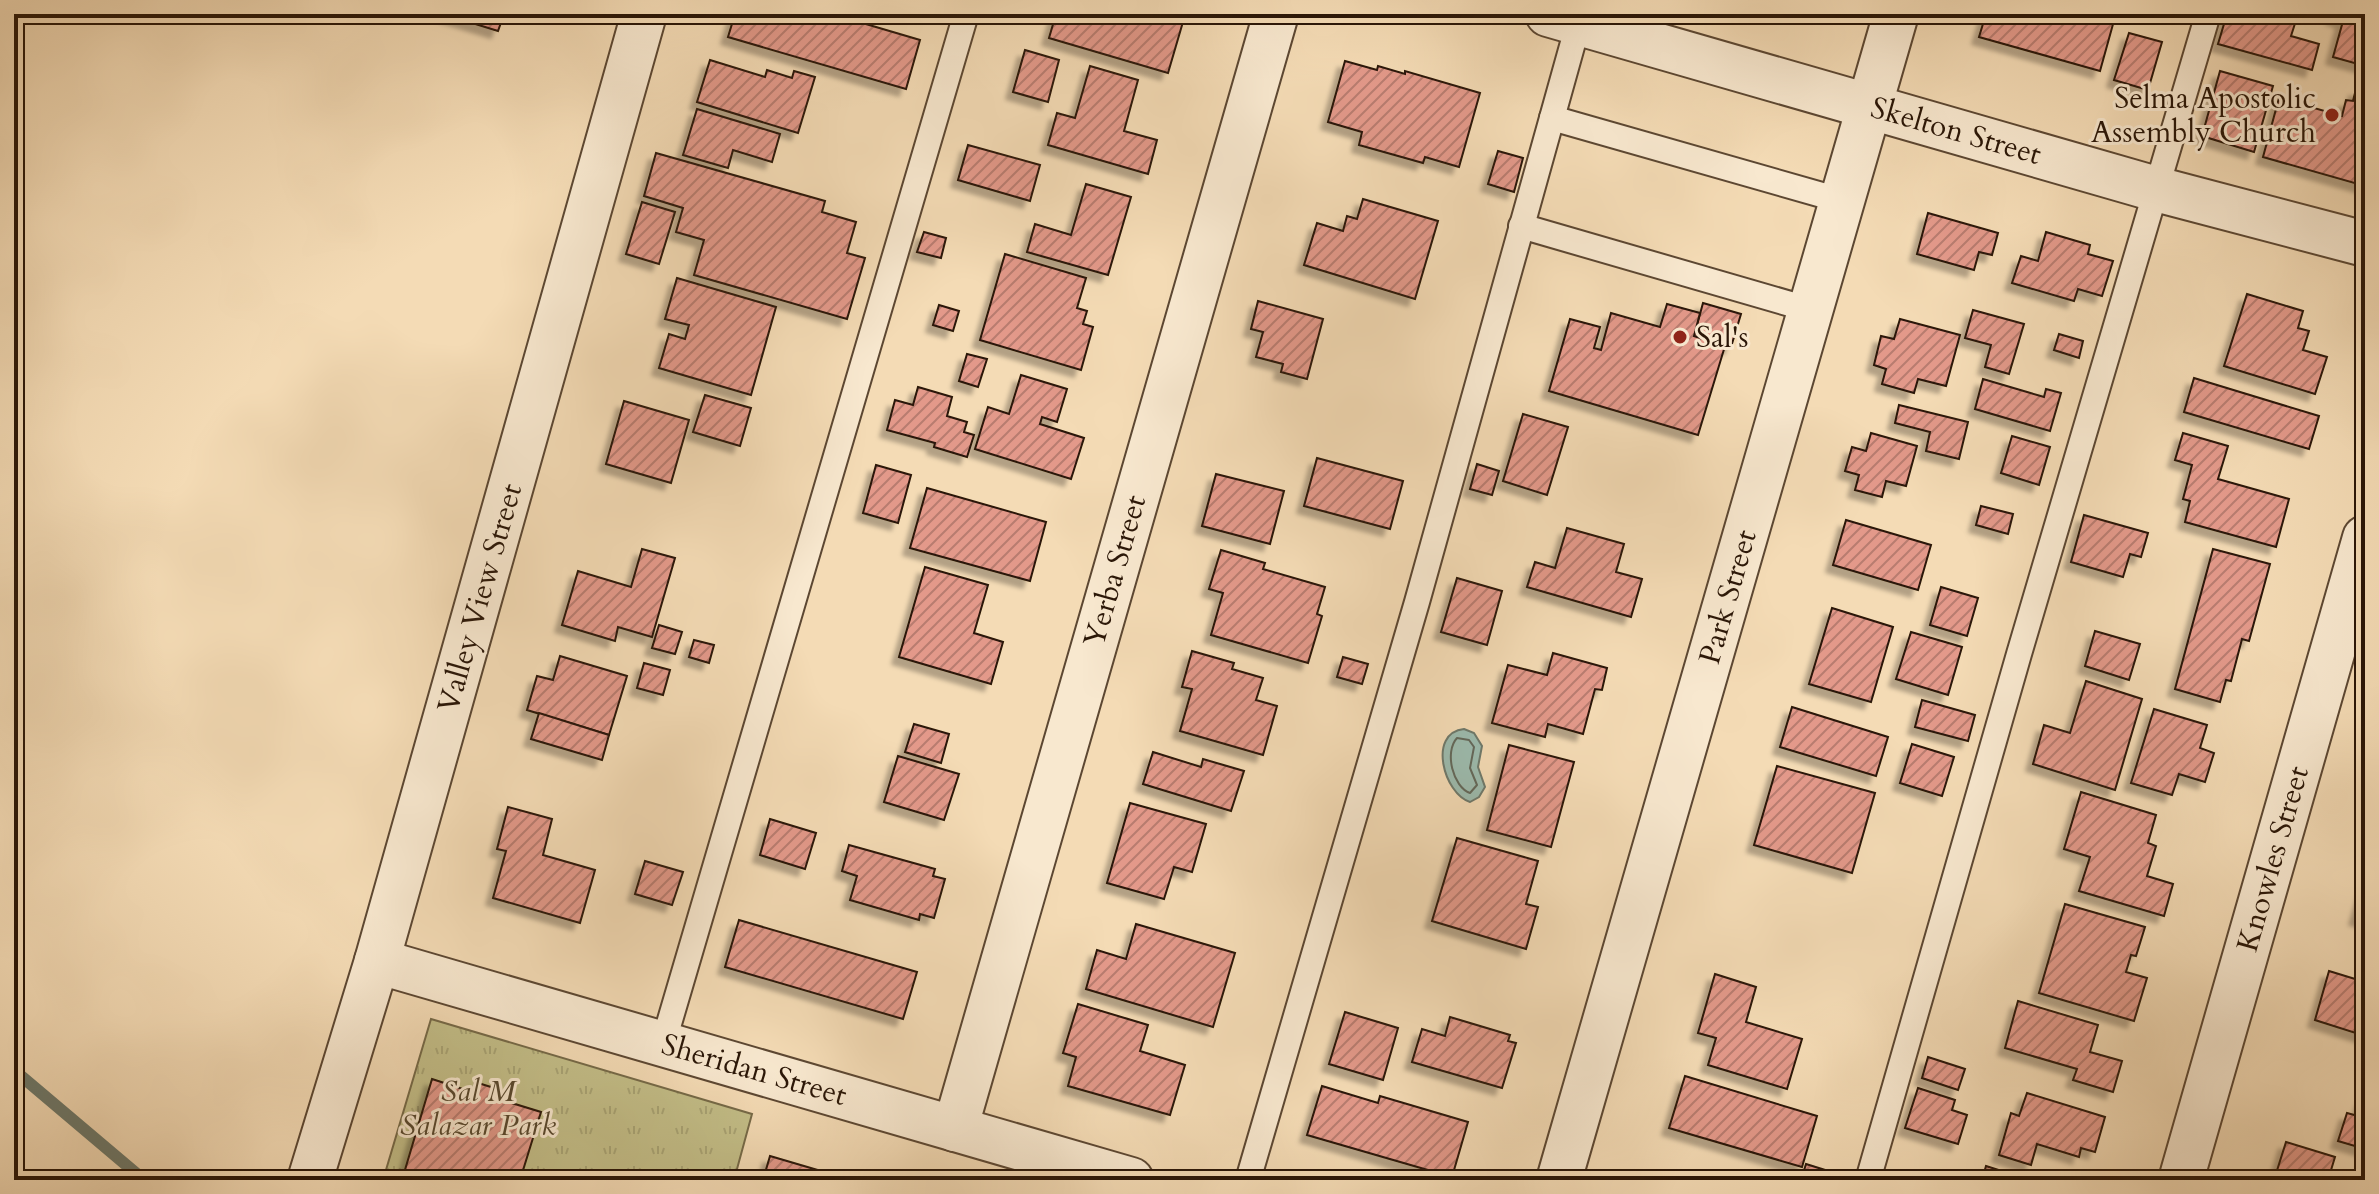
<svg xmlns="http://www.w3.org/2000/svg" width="2379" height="1194" font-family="Cardo,serif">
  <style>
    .park { fill: url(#park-tufts); stroke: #766a48; stroke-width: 2 }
    .water { fill: #9cbbae; stroke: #6e796b; stroke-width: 2 }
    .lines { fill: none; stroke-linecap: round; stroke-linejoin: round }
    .shore { stroke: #63685a; stroke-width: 2 }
    .stream { stroke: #6e796b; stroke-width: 12 }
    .building { fill: url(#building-hatch); stroke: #2a1607; stroke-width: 2; filter: url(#shadow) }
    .service-casing { stroke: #5c4732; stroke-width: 28 }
    .minor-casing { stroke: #5c4732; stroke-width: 48 }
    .service { stroke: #f8e8cf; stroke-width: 24 }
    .minor { stroke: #f8e8cf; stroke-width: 44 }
    .poi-dot { fill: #8f2418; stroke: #f8e8cf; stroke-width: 3 }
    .labels { text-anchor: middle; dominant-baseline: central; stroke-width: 6; stroke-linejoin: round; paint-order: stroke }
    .poi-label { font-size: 30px; fill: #2a1607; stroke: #f8e8cf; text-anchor: end }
    .street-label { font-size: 30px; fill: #2a1607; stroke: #f8e8cf }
    .park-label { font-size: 30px; font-style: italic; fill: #58482e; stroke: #f8e8cf }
  </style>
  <defs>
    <pattern id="park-tufts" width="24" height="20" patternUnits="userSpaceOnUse" patternTransform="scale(2)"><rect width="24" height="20" fill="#c3be88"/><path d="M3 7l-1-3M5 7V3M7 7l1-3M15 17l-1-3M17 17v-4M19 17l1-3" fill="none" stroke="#a8a374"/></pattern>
    <pattern id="building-hatch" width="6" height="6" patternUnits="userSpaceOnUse" patternTransform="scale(2)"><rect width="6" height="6" fill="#e3998a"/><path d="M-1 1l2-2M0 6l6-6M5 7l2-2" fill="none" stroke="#b87c6f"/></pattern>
    <filter id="shadow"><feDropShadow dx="-7" dy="7" stdDeviation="2" flood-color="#0004"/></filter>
  </defs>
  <rect width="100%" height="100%" fill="#f4dbb5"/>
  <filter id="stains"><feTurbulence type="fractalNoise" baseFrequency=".0025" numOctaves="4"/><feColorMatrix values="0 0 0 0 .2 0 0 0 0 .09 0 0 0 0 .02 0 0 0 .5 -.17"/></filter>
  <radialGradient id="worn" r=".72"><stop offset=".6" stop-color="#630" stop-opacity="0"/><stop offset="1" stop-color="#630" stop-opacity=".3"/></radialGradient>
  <!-- park -->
  <polygon class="park" points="431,1019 752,1114 734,1180 383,1180"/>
  <!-- water -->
  <path class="water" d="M1464,729L1474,733L1482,746L1478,767L1485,787L1479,797L1470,802C1444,794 1427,733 1464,729Z"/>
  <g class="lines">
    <!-- shore -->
    <path class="shore" d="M1457,738L1469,740L1474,747L1470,768L1477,785L1470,793C1453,787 1444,752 1457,738Z"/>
    <!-- stream -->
    <polyline class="stream" points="14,1070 144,1180"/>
  </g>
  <!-- building -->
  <g class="building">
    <polygon points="443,14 504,14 498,31"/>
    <polygon points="735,14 832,14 920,40 906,89 728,37"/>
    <polygon points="1056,14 1181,14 1185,15 1168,73 1049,38"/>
    <polygon points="1986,14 2106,14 2115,17 2100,71 1979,37"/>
    <polygon points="2227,14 2298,14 2291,36 2319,44 2312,70 2218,44"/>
    <polygon points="2334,14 2365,14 2365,66 2333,57 2343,21 2333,17"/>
    <polygon points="2129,33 2162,42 2148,90 2114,80"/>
    <polygon points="1025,50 1059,60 1048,102 1013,92"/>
    <polygon points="710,60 765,77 767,70 792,78 794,71 815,77 798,133 697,102"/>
    <polygon points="1345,61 1377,70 1378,66 1405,74 1405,71 1480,93 1459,167 1425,157 1423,163 1359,145 1362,132 1328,122"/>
    <polygon points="1090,66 1138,80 1124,131 1157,140 1148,174 1048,145 1057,113 1075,118"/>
    <polygon points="2220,71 2273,86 2254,152 2202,136"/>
    <polygon points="2356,89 2365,92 2365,186 2263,157 2279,98 2342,116 2346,100 2353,101"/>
    <polygon points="697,109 780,134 772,162 733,150 728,168 683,155"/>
    <polygon points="968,145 1040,165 1030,201 958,180"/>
    <polygon points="1498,151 1523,158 1514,192 1488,184"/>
    <polygon points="656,153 825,201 822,212 856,222 847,253 865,258 847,319 694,275 704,240 676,232 683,208 644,196"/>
    <polygon points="1086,184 1131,197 1108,275 1027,252 1035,224 1071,235"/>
    <polygon points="1363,199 1438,221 1415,299 1304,265 1317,223 1343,231 1347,216 1357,219"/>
    <polygon points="642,202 675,212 659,264 626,254"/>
    <polygon points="1928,213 1998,233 1992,255 1979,252 1974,270 1917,254"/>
    <polygon points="924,232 946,238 941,258 917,252"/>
    <polygon points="2046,232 2090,245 2088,254 2113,261 2102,296 2078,289 2074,301 2012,283 2021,256 2038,261"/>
    <polygon points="1005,254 1086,278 1077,308 1087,311 1083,324 1093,327 1081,370 980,340"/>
    <polygon points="677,278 776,307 751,395 659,368 669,334 685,339 689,325 665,319"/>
    <polygon points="2247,294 2303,311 2298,328 2309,331 2303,350 2327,357 2315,394 2224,366"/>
    <polygon points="1258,301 1323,319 1307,379 1281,372 1283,364 1256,357 1263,332 1251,329"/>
    <polygon points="1703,303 1741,314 1731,347 1694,336"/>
    <polygon points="1667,304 1700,313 1694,336 1725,346 1698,435 1549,391 1570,319 1600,327 1594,348 1601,350 1611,313 1660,327"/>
    <polygon points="939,305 959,311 953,331 933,325"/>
    <polygon points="1973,310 2024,324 2009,374 1985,367 1991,345 1965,338"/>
    <polygon points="1900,319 1960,335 1946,386 1918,379 1914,393 1882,384 1886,369 1874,365 1881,336 1894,339"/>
    <polygon points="2059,334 2083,341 2079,358 2054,350"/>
    <polygon points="967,354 987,359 978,387 959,381"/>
    <polygon points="1021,375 1067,389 1057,422 1042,417 1040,424 1084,438 1071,479 975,449 988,407 1009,414"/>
    <polygon points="2194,378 2319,416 2309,449 2184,412"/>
    <polygon points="1983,379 2044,397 2046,389 2061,393 2050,431 1975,409"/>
    <polygon points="918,387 952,397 947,416 967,422 964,432 974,435 967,457 934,447 935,443 887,430 895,400 913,405"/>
    <polygon points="705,395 751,408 740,446 693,432"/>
    <polygon points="624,401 689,420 671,483 606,464"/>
    <polygon points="1899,405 1968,422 1959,459 1926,451 1930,432 1895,423"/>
    <polygon points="1523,414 1568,427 1547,495 1503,481"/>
    <polygon points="1871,433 1917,446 1906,486 1886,481 1882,497 1855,490 1859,475 1845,471 1852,447 1866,451"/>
    <polygon points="2183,433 2228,446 2218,479 2289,499 2276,547 2185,522 2190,501 2183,499 2192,465 2175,460"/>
    <polygon points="2012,436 2050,447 2039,485 2001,473"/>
    <polygon points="1317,458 1403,481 1390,529 1304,506"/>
    <polygon points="1477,464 1499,471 1492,495 1470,489"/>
    <polygon points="876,465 911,475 898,523 863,513"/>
    <polygon points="1216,474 1284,491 1270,544 1202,526"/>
    <polygon points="927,488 1046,522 1030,581 910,548"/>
    <polygon points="1981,506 2013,514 2008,534 1976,525"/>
    <polygon points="2084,515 2148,533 2141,557 2130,554 2123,577 2071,562"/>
    <polygon points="1846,520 1931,545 1918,590 1833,565"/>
    <polygon points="1567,528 1624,544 1616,572 1642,579 1631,617 1527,587 1535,562 1555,568"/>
    <polygon points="642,549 675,558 652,637 618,627 615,641 562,625 578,571 631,587"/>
    <polygon points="2213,549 2270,564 2249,641 2242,639 2231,681 2226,680 2220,702 2175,689"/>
    <polygon points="1221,550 1265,563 1263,569 1325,587 1317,614 1322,616 1308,663 1211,635 1223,593 1209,589"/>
    <polygon points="925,567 988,585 974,633 1003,642 991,684 899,657"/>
    <polygon points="1457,578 1502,591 1487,645 1441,632"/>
    <polygon points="1941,587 1978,598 1967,636 1930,625"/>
    <polygon points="1832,608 1893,627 1871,702 1809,684"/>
    <polygon points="659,625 682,632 675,654 652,648"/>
    <polygon points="2095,631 2140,644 2129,680 2085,666"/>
    <polygon points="1911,632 1962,647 1948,695 1896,679"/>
    <polygon points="694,640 714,645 709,663 689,657"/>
    <polygon points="1192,651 1234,663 1232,669 1263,678 1256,700 1277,706 1263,755 1180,731 1192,689 1182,687"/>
    <polygon points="1553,653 1607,668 1602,690 1595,689 1583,734 1548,724 1545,737 1492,723 1508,665 1547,675"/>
    <polygon points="560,656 627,676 609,735 527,710 537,676 553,680"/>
    <polygon points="1343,657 1368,664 1362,684 1337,677"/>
    <polygon points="644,663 670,670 663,695 637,688"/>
    <polygon points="2086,681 2142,699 2115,790 2033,764 2044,725 2070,733"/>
    <polygon points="1922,700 1975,715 1968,741 1915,727"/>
    <polygon points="1792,707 1888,737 1876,776 1780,747"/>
    <polygon points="2154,709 2207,725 2200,748 2214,753 2205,782 2179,774 2172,795 2131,783"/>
    <polygon points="539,713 609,735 602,760 531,739"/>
    <polygon points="914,724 949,734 941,763 905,752"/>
    <polygon points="1912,744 1954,757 1942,796 1900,783"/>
    <polygon points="1509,745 1574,762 1551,847 1487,830"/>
    <polygon points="1153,752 1201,767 1203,759 1244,771 1231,811 1143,784"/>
    <polygon points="898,756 959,774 944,820 884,802"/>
    <polygon points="1777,766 1875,793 1852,873 1754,845"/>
    <polygon points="2081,792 2156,815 2148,843 2156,846 2147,876 2173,884 2164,916 2079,891 2090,857 2064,849"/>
    <polygon points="1130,803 1206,824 1192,872 1174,867 1164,899 1107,883"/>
    <polygon points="508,807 552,819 543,855 595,870 580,923 493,898 506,851 497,849"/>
    <polygon points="770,819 816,833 805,869 760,855"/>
    <polygon points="1457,838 1538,861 1526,904 1538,907 1526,949 1432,921"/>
    <polygon points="849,845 935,869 933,876 945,879 934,918 920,914 919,920 850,900 857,876 842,871"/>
    <polygon points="645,861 683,872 672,905 635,894"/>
    <polygon points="2365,889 2365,920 2356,918"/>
    <polygon points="2065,904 2145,927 2136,956 2131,955 2126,972 2147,978 2134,1021 2039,993"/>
    <polygon points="739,920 917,972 903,1019 725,967"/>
    <polygon points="1136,924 1235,953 1213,1027 1086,989 1097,950 1126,959"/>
    <polygon points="2329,971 2365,982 2365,1036 2315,1020"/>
    <polygon points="1715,974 1756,987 1746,1022 1802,1039 1787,1089 1708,1065 1716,1038 1698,1033"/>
    <polygon points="2018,1001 2098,1025 2090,1052 2122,1061 2113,1092 2073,1080 2077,1069 2005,1048"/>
    <polygon points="1078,1004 1148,1025 1140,1051 1185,1065 1170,1115 1068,1086 1076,1057 1063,1053"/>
    <polygon points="1345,1012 1398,1028 1383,1080 1329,1064"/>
    <polygon points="1450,1017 1510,1035 1508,1041 1516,1043 1502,1088 1412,1062 1422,1029 1445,1036"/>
    <polygon points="1928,1057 1965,1069 1958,1090 1922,1078"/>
    <polygon points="1685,1076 1817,1116 1802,1167 1669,1128"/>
    <polygon points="432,1079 472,1092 475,1082 507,1092 505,1101 541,1112 520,1180 402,1180"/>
    <polygon points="1322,1086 1378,1103 1380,1096 1468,1122 1452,1177 1307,1135"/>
    <polygon points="1918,1088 1955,1100 1952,1110 1967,1115 1958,1144 1905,1128"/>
    <polygon points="2027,1093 2105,1117 2095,1152 2081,1148 2079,1157 2037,1144 2031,1165 1999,1155 2011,1113 2019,1116"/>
    <polygon points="2363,1099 2365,1099 2365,1149 2338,1141 2347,1113 2358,1116"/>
    <polygon points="2286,1142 2335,1157 2328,1180 2274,1180"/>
    <polygon points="770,1156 838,1176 837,1180 763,1180"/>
    <polygon points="1806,1164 1841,1175 1839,1180 1801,1180"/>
    <polygon points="1986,1166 2030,1180 1982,1180"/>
  </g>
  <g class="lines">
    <defs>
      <g id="service">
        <polyline points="1552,118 1843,201"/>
        <polyline points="1521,226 1811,310"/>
        <polyline points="663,1044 966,14"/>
        <polyline points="1248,1180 1417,602 1581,14"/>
        <polyline points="1868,1180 2019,654 2208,14"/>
      </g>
      <g id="minor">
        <polyline points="1548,14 2156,189 2365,244"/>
        <polyline points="377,961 1131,1180"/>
        <polyline points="955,1129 1276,14"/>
        <polyline points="310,1180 377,961 644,14"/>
        <polyline points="1559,1180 1896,14"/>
        <polyline points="2181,1180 2365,538"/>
      </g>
    </defs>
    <!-- service casing -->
    <use href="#service" class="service-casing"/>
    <!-- minor casing -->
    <use href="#minor" class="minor-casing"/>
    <!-- service -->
    <use href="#service" class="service"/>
    <!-- minor -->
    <use href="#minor" class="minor"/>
  </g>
  <!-- markers -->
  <g class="poi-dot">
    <circle cx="2332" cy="115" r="8"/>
    <circle cx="1680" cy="337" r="8"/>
  </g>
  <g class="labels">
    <!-- poi labels -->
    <g class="poi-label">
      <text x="2316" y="98">Selma Apostolic<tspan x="2316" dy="34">Assembly Church</tspan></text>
      <text x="1696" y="337" text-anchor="start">Sal's</text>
    </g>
    <!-- street labels -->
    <g class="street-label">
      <text transform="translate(1956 131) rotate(16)">Skelton Street</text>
      <text transform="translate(1115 571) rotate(-74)">Yerba Street</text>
      <text transform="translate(1728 597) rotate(-74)">Park Street</text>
      <text transform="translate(480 598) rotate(-74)">Valley View Street</text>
      <text transform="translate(2273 859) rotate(-74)">Knowles Street</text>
      <text transform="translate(754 1070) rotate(16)">Sheridan Street</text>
    </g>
    <!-- park labels -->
    <g class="park-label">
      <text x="478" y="1091">Sal M<tspan x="478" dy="34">Salazar Park</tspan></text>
    </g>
  </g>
  <!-- margin -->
  <rect width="2379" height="1194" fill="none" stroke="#f4dbb5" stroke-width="48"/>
  <rect x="16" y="16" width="2347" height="1162" fill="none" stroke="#2a1607" stroke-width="4"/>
  <rect x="24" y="24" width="2331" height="1146" fill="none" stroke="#2a1607" stroke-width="2"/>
  <rect width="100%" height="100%" filter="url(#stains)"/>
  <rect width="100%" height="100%" fill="url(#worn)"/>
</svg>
